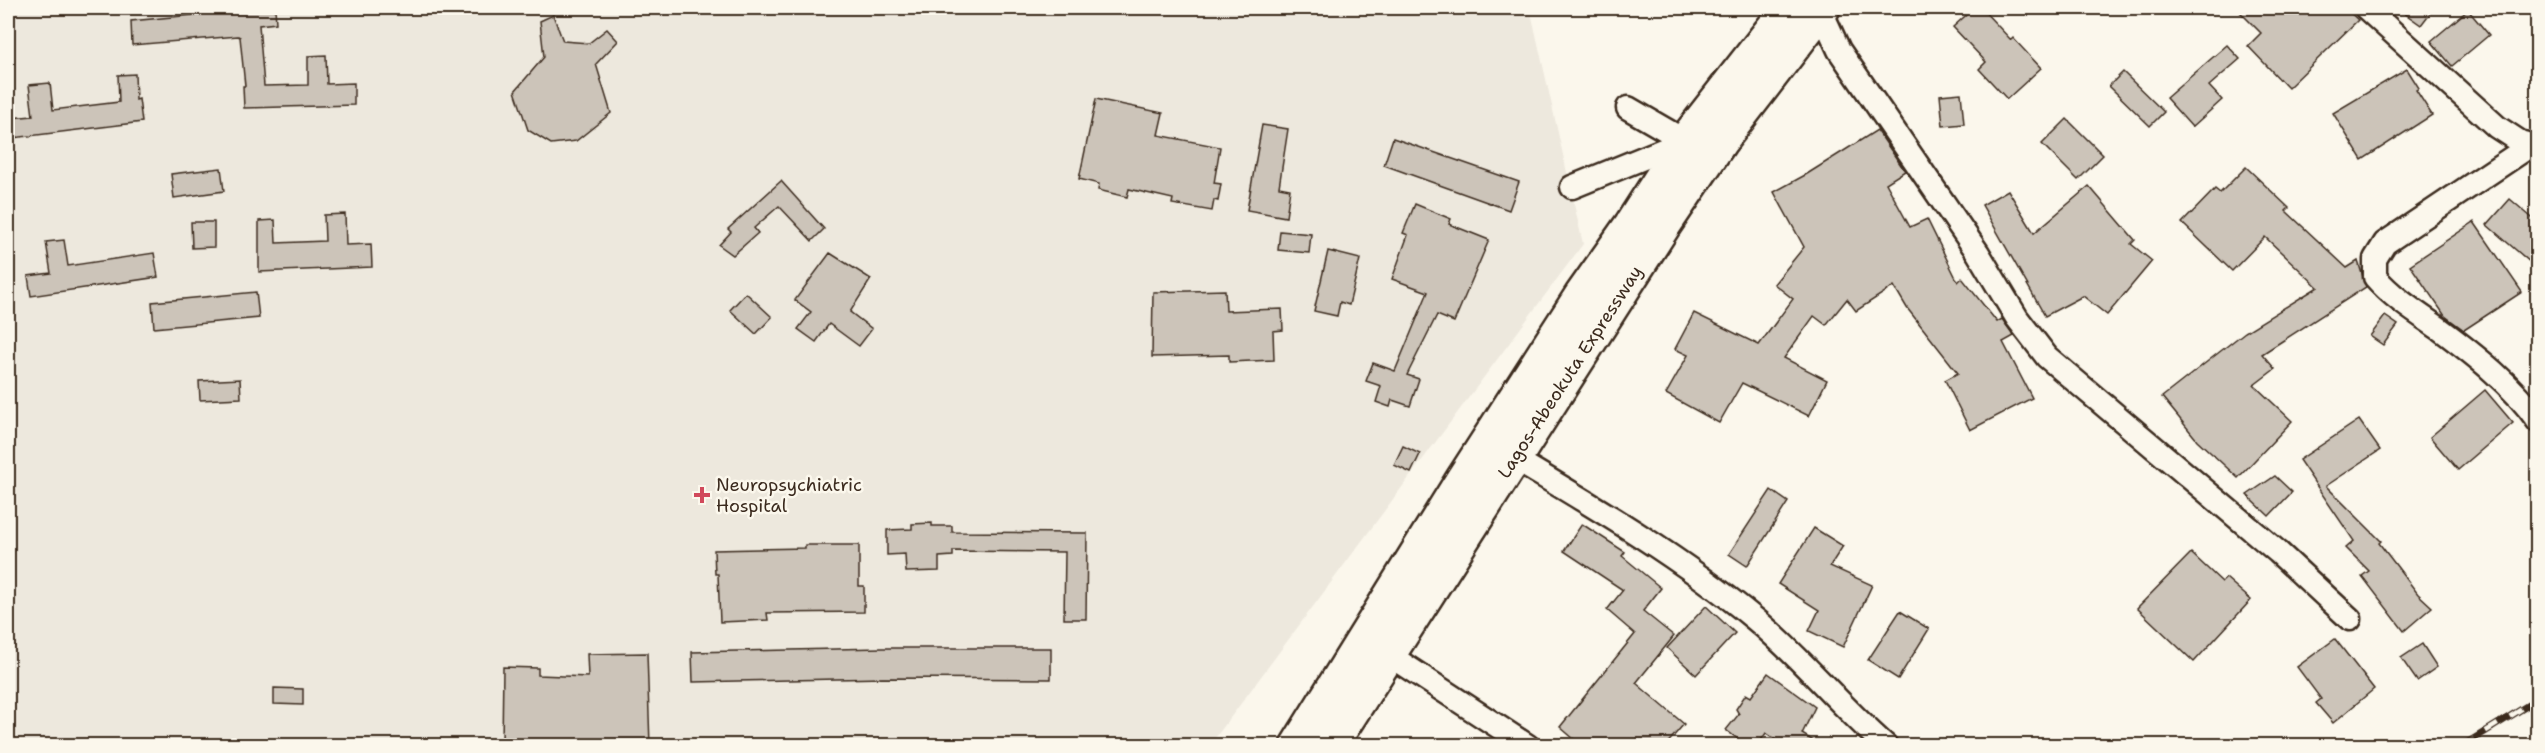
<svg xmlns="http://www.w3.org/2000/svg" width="2545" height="753" font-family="'Shantell Sans',sans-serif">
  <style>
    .built { fill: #ede8dd }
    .building { fill: #ccc4b9; stroke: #3b2a1e; stroke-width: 1.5 }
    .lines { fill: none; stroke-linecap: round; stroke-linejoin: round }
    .minor-casing { stroke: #3b2a1e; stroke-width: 27 }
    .highway-casing { stroke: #3b2a1e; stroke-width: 38 }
    .minor { stroke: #fbf7ec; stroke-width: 22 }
    .highway { stroke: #fbf7ec; stroke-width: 33 }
    .rail-casing { stroke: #3b2a1e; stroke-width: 7 }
    .rail { stroke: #fbf7ec; stroke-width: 4.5; stroke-dasharray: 14; stroke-linecap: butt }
    .poi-dot { fill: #d1495b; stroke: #fbf7ec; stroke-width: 2 }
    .labels { text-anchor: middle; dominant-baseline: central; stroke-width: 5; stroke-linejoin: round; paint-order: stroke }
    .street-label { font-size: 18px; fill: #3b2a1e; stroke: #fbf7ec }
    .poi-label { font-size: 18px; fill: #3b2a1e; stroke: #fbf7ec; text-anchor: start }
  </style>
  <rect width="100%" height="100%" fill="#fbf7ec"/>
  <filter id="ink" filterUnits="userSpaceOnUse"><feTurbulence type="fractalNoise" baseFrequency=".0167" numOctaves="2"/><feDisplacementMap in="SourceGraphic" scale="12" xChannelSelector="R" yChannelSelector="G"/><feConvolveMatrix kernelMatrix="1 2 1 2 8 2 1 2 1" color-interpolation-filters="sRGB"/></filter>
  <g filter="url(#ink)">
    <!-- built -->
    <polygon class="built" points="8,8 1530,8 1583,244 1210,745 8,745"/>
    <!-- building -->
    <g class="building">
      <polygon points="191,8 216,8 217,14 275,8 276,23 259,25 264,86 308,85 308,56 326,55 327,84 354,83 354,105 244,108 243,86 245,86 240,37 238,36 132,45 131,21 192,15"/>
      <polygon points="1974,8 1981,8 2011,40 2013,38 2041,68 2007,99 1979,69 1986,62 1953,27"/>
      <polygon points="2236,8 2345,8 2358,20 2288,88 2248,46 2261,33"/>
      <polygon points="2397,8 2434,8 2421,25"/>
      <polygon points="2468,10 2489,35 2452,66 2431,41"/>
      <polygon points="553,15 563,41 589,43 607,29 618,41 596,64 611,113 576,141 551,144 528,130 515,91 544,57 540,21"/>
      <polygon points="2227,45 2240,59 2209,86 2222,100 2192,127 2166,98"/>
      <polygon points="2407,69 2419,88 2416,90 2432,115 2362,160 2333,113"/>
      <polygon points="2123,72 2164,112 2150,126 2109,86"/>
      <polygon points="135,74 136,100 139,99 142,122 13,138 10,118 33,116 29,85 50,83 53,110 119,102 118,75"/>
      <polygon points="1961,93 1964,124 1943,126 1940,95"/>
      <polygon points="1096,99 1163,113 1158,135 1220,147 1214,183 1221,184 1218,201 1214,200 1212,211 1172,204 1173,199 1129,189 1127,197 1098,190 1099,184 1079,179"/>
      <polygon points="2067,119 2103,155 2078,180 2042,144"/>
      <polygon points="1262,125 1288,129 1279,187 1290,189 1286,217 1247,210"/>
      <polygon points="1877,130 1905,171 1886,183 1910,227 1927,219 1958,282 1962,278 1997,322 2002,319 2014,336 2003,342 2032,398 1970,430 1945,380 1958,373 1907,308 1894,286 1856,311 1847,299 1826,325 1814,316 1784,358 1827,380 1809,416 1742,383 1719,423 1666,394 1688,355 1675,349 1694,313 1759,345 1793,299 1774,284 1804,247 1774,192 1807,174"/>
      <polygon points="1393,138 1519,182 1509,210 1384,165"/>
      <polygon points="2246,167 2289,208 2286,211 2347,268 2358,261 2366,287 2262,354 2275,369 2254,385 2292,421 2238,478 2197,440 2162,397 2245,332 2318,287 2265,237 2232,271 2182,223 2215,189 2220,193"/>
      <polygon points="221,168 224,191 174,198 171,174"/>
      <polygon points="781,181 824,229 812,241 779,206 754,228 758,233 733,255 719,245 731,232 728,229"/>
      <polygon points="2089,186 2135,240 2131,244 2152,261 2107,315 2083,296 2045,316 1982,205 2008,190 2034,233"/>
      <polygon points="2510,199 2538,223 2538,269 2487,225"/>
      <polygon points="1415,204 1451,219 1449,224 1489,240 1454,322 1437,315 1407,375 1419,379 1410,406 1392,400 1390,407 1376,402 1381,386 1366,381 1373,363 1395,371 1428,292 1392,279 1408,235 1403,233"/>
      <polygon points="345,214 346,245 371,244 372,267 259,272 259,221 275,220 276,243 325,241 324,215"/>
      <polygon points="191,222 214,222 214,247 192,248"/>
      <polygon points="2474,222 2522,292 2464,330 2445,316 2410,265"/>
      <polygon points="1280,231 1311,234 1309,253 1278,250"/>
      <polygon points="64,240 68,266 154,253 158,277 31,296 28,276 51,273 46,242"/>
      <polygon points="1328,251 1360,259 1349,305 1340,302 1337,316 1314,311"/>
      <polygon points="830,253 871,279 850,312 872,329 859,346 829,324 816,342 798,329 811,312 795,300"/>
      <polygon points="1225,290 1226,311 1282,309 1283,330 1273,331 1274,360 1229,362 1229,355 1152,357 1153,292"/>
      <polygon points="256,292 259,318 154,328 152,302"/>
      <polygon points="746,293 772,317 756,334 730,310"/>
      <polygon points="2385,316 2398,325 2383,345 2370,336"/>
      <polygon points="240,379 241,398 200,400 199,381"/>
      <polygon points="2485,390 2513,423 2458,470 2430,437"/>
      <polygon points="2359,420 2380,450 2326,486 2381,541 2379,543 2418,594 2432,607 2404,631 2362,576 2369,571 2346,548 2354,541 2299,460"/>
      <polygon points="1403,446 1420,454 1411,473 1394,465"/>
      <polygon points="2275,476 2292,492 2269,516 2247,495"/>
      <polygon points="1771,490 1788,502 1747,566 1729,554"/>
      <polygon points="932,523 932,526 952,526 952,532 1087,533 1086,619 1064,619 1065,552 953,551 953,556 939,557 939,571 906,572 905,554 887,555 887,530 912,529 912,524"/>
      <polygon points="1582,524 1625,552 1622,556 1661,588 1643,611 1674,636 1636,683 1684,724 1665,746 1582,746 1560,727 1635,634 1607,610 1623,590 1564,551"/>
      <polygon points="1814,528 1843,546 1830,566 1872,585 1843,647 1809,631 1819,610 1778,584"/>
      <polygon points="805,545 859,545 859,586 864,586 864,612 767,613 768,620 720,622 718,574 715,574 714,550 805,548"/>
      <polygon points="2191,553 2222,582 2226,578 2251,600 2194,662 2137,608"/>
      <polygon points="1706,606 1735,633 1696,675 1667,648"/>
      <polygon points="1900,611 1929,629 1898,679 1868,660"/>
      <polygon points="2335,639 2374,689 2333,723 2316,703 2321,699 2297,667"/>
      <polygon points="2422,644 2437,667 2417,681 2401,658"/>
      <polygon points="882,648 1051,648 1051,679 883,678 693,682 692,652"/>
      <polygon points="647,653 650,746 502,746 503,667 538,668 538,675 588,677 587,654"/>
      <polygon points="1768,673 1815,707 1802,734 1822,746 1785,746 1766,733 1757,746 1747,746 1726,730 1739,714 1736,709 1746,694 1751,697"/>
      <polygon points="274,688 303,689 303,705 274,704"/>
    </g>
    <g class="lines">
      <defs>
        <g id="minor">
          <polyline points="2366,8 2497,127 2520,142 2538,147"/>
          <polyline points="1821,11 1839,50 1978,253 2017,318 2047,357 2278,552 2350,619"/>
          <path d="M2531,145L2385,243L2375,259V277C2393,298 2417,313 2440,329C2475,355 2513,385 2538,421"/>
          <polyline points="1572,187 1685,141 1628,108"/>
          <path d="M1513,458C1597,508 1680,557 1755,619C1802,658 1840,706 1886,746"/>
          <polyline points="1389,650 1398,661 1528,746"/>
        </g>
        <g id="highway">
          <polyline points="1297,746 1463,479 1581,296 1631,225 1685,141 1789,8"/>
          <polyline points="1330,746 1664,225 1720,142 1823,8"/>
        </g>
      </defs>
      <!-- minor casing -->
      <use href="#minor" class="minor-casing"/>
      <!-- highway casing -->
      <use href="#highway" class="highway-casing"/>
      <!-- minor -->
      <use href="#minor" class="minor"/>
      <!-- highway -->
      <use href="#highway" class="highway"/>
      <defs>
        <polyline id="rail" points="2462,746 2538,699"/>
      </defs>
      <!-- rail casing -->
      <use href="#rail" class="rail-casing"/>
      <!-- rail -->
      <use href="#rail" class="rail"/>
    </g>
  </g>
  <!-- markers -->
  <path class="poi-dot" d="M699 486h6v6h6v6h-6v6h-6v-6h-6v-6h6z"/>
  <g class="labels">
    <!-- street labels -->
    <g class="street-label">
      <text transform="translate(1570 372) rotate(-57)">Lagos-Abeokuta Expressway</text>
    </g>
    <!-- poi labels -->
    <g class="poi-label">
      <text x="716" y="485">Neuropsychiatric<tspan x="716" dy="21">Hospital</tspan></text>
    </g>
  </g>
  <!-- margin -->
  <rect width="2545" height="753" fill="none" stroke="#fbf7ec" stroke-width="30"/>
  <rect x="15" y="15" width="2515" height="723" fill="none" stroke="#3b2a1e" stroke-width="2" filter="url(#ink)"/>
</svg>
